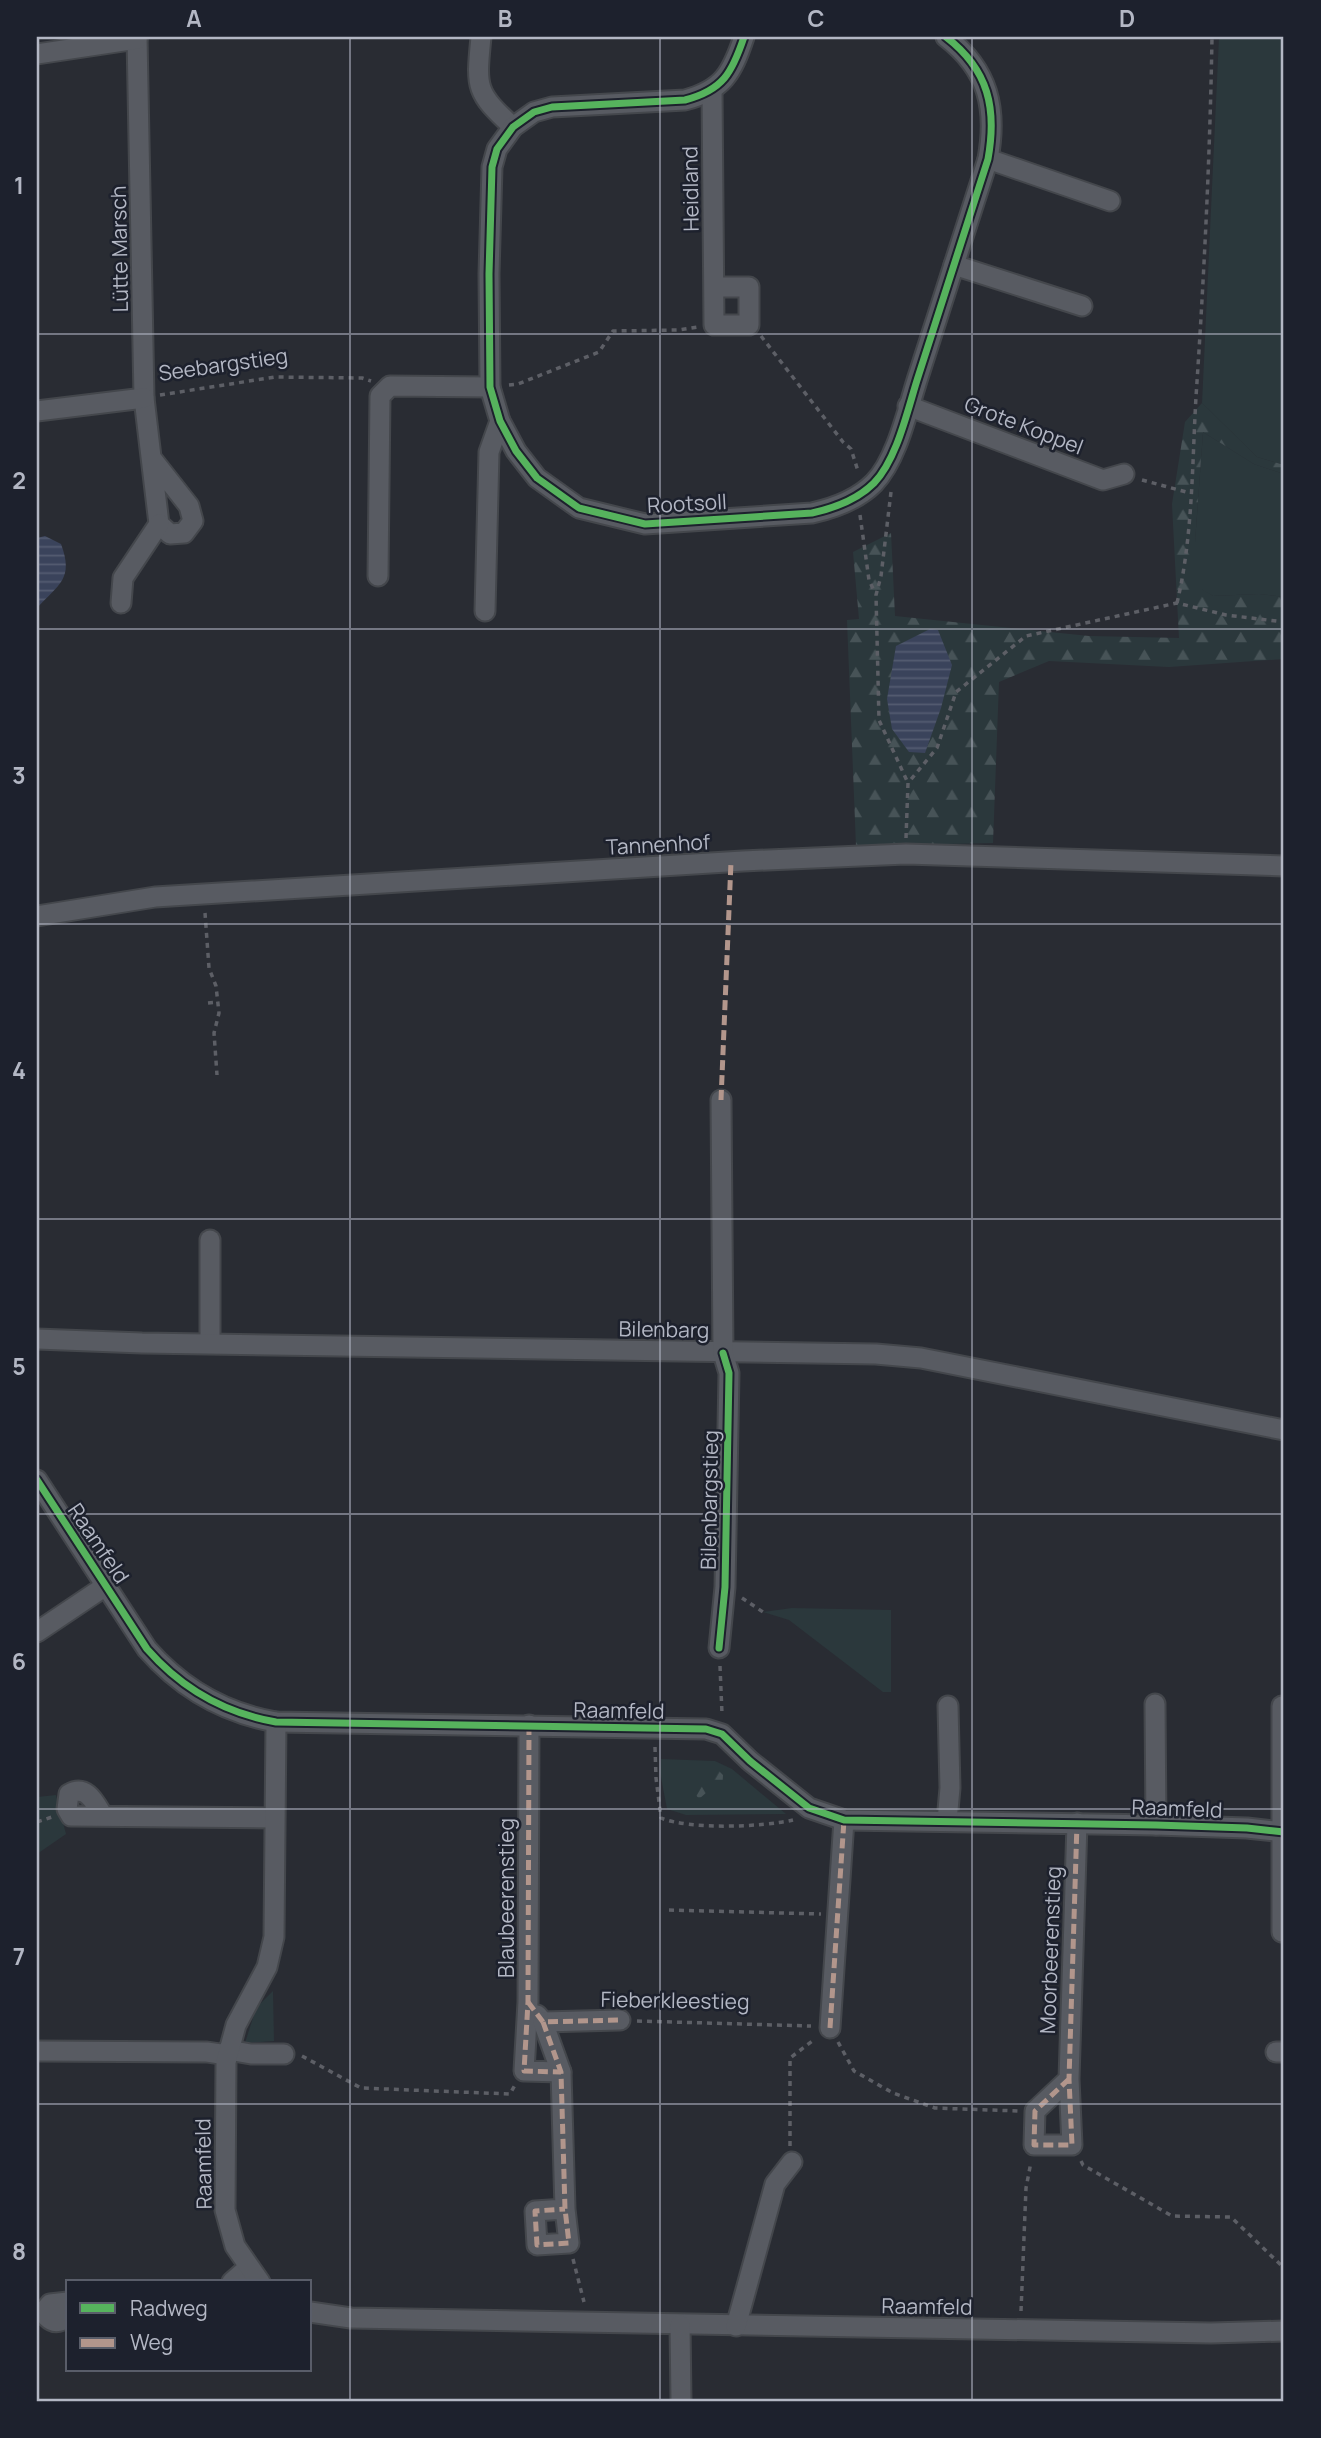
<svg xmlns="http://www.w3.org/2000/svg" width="1321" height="2438" font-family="Manrope,sans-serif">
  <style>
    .green { fill: #2b383c }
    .forest { fill: url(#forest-firs) }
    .water { fill: url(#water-rules) }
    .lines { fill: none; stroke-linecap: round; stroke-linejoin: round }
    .minor-casing { stroke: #44474c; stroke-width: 23 }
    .path { stroke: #5d5f66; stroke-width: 3.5; stroke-dasharray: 5 5; stroke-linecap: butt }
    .minor { stroke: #585b62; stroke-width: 19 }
    .quiet { stroke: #b2968c; stroke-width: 5; stroke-dasharray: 10 5; stroke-linecap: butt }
    .cycleway-casing { stroke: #1d212d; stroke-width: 11 }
    .cycleway { stroke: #56b35d; stroke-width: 7 }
    .grid { fill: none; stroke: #b3b7c4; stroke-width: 2; stroke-opacity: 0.55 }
    .labels { text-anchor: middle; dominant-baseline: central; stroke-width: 5; stroke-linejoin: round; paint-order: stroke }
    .street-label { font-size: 21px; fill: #b3b7c4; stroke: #1d212d }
    .neatline { fill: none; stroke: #b3b7c4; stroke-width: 2.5 }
    .grid-label { font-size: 23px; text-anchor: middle; font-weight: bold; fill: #b3b7c4 }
  </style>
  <defs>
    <pattern id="forest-firs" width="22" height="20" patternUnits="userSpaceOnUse" patternTransform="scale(1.75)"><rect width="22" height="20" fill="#2b383c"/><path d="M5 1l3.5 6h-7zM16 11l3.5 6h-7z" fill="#475357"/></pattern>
    <pattern id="water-rules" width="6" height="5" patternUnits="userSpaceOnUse" patternTransform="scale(1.75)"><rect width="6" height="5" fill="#3a435b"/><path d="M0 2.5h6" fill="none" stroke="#545c71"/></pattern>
  </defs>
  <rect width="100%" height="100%" fill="#292c33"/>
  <!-- green -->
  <g class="green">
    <polygon points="1219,37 1284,37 1284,465 1257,457 1202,403"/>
    <polygon points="1203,432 1254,464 1284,474 1284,597 1259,594 1213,596 1195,586 1195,542"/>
    <polygon points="792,1608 891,1610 891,1692 883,1692 789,1620 763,1612"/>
    <polygon points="661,1759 715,1761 732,1769 786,1814 686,1815 667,1809 660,1772"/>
    <polygon points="56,1795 66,1834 37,1854 37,1797"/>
    <polygon points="273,1991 274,2041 245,2043 256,2008"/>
  </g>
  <!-- forest -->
  <g class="forest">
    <polygon points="1202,403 1257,457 1284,465 1284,474 1254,464 1203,432 1195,542 1195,585 1213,596 1259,594 1284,597 1284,659 1169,667 1049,661 999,682 993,843 856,846 847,620 859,619 853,552 891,533 895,616 1089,636 1179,638 1172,504 1185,422"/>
    <polygon points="709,1766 717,1769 723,1775 722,1791 707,1792 699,1799 693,1791 692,1778 700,1769"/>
  </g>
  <!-- water -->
  <g class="water">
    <path d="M45,536L61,544C74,579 59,584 37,608V538Z"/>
    <polygon points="930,629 938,630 952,665 941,708 925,753 909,752 892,729 887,699 896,646"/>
  </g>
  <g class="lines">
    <defs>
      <g id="minor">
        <polyline points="137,37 144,398 159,524 170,534 184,533 193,521 189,506 152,459"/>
        <path d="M481,37C476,88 475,92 513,127"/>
        <path d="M744,37C732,73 723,90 685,100L552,107L534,112L513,127L497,149L492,167L489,274L490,387L500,421L516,451L537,478L579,508L645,524L812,513C835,508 857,500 874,483C898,458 908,407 919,374C942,303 965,231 988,159C997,109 989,70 946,37"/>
        <polyline points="37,54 137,39"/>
        <polyline points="712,90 714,325 749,325 749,287 714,287"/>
        <polyline points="988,159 1110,201"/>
        <polyline points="954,265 1082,306"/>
        <polyline points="908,406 1103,480 1124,474"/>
        <polyline points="37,411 144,398"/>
        <polyline points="378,576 380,396 390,386 490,387"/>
        <polyline points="121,603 123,578 159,524"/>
        <polyline points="485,611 489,452 500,421"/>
        <polyline points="37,916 155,897 743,861 906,854 1284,866"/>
        <polyline points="210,1240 210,1343"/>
        <polyline points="37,1339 142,1343 876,1354 921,1358 1284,1430"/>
        <path d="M37,1480L147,1649C182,1689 224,1713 276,1722L706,1729L722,1734L750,1761L809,1808L844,1820L1156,1825L1247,1828L1284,1832"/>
        <polyline points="37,1632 107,1585"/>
        <polyline points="719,1648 725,1587 729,1373 723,1353 721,1100"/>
        <polyline points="1155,1704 1156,1825"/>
        <polyline points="1282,1706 1282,1932"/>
        <polyline points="529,1725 528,2002 524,2071 561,2072"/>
        <path d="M103,1816C95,1803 87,1784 69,1794L67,1809L71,1816L274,1818"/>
        <polyline points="947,1821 950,1788 948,1706"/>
        <polyline points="537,2015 543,2022 620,2020"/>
        <polyline points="543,2022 561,2072 565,2209 569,2243 537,2245 535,2211 565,2209"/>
        <polyline points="830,2028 844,1820"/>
        <polyline points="228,2050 251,2054 284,2054"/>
        <polyline points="37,2051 207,2052 227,2055"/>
        <polyline points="1276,2052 1284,2052"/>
        <polyline points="1069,2079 1035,2111 1034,2145 1072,2145 1069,2079 1077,1823"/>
        <polyline points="232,2282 248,2268"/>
        <polyline points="260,2282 235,2246 225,2210 226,2062 236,2025 267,1967 274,1937 276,1722"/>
        <path d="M68,2302L50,2304L45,2310L47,2317C54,2324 61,2322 68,2317"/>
        <polyline points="310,2312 351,2318 1211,2333 1284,2331"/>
        <polyline points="680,2325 681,2401"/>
        <polyline points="736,2326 775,2184 792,2162"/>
      </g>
    </defs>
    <!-- minor casing -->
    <use href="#minor" class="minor-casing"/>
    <!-- path -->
    <g class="path">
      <polyline points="761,336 843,442 851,449 858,471"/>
      <polyline points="509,385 518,384 599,352 613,331 679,330 698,327"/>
      <polyline points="160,395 275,377 362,378 371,381"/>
      <polyline points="1142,480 1190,493"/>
      <polyline points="891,492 881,576 876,595 879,720 908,783"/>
      <polyline points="860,515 869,580 875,593"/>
      <path d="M1177,603C1193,536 1192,465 1196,397C1204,277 1210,157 1212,37"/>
      <polyline points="906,838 908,783 937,748 956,692 1026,636 1177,603 1226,615 1284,622"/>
      <polyline points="205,913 209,968 216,986 219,1013 214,1033 217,1075"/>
      <polyline points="208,1003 218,1002"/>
      <polyline points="742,1598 763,1612"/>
      <polyline points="720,1666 722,1714"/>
      <path d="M655,1747L656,1778L661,1818C690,1830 763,1827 793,1820"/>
      <polyline points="37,1822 52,1817"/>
      <polyline points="669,1910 821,1914"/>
      <polyline points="637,2021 811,2026"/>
      <polyline points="838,2042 854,2071 893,2093 935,2108 1018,2111"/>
      <polyline points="302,2056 361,2088 510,2094 515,2085"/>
      <polyline points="790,2146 790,2058 815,2039"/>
      <polyline points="1081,2161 1083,2165 1172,2216 1231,2217 1284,2268"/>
      <polyline points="573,2259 584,2302"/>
      <polyline points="1021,2311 1026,2188 1031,2162"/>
    </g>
    <!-- minor -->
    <use href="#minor" class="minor"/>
    <!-- quiet -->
    <g class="quiet">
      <polyline points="721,1100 731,862"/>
      <polyline points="529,1725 528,2002 524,2071 561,2072"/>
      <polyline points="528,2002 543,2022 620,2020"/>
      <polyline points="543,2022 561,2072 565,2209 569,2243 537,2245 535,2211 565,2209"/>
      <polyline points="830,2028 844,1820"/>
      <polyline points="1069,2079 1035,2111 1034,2145 1072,2145 1069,2079 1077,1823"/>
    </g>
    <defs>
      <g id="cycleway">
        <path d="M744,37C732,73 723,90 685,100L552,107L534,112L513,127L497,149L492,167L489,274L490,387L500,421L516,451L537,478L579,508L645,524L812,513C835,508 857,500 874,483C898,458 908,407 919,374C942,303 965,231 988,159C997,109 989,70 946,37"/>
        <path d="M37,1480L147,1649C182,1689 224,1713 276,1722L706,1729L722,1734L750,1761L809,1808L844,1820L1156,1825L1247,1828L1284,1832"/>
        <polyline points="719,1648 725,1587 729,1373 723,1353"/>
      </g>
    </defs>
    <!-- cycleway casing -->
    <use href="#cycleway" class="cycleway-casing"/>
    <!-- cycleway -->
    <use href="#cycleway" class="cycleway"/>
  </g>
  <!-- grid -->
  <path class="grid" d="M350,37V2401M660,37V2401M972,37V2401M37,334H1284M37,629H1284M37,924H1284M37,1219H1284M37,1514H1284M37,1809H1284M37,2104H1284"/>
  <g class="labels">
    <!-- street labels -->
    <g class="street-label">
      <text transform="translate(690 189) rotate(-91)">Heidland</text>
      <text transform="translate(119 249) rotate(-91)">Lütte Marsch</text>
      <text transform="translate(223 364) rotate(-8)">Seebargstieg</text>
      <text transform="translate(1024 425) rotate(21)">Grote Koppel</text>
      <text transform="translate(687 503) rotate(-3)">Rootsoll</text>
      <text transform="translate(658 844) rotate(-3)">Tannenhof</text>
      <text transform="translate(664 1329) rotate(1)">Bilenbarg</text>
      <text transform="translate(709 1500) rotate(-89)">Bilenbargstieg</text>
      <text transform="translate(99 1543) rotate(56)">Raamfeld</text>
      <text transform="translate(619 1710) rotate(1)">Raamfeld</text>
      <text transform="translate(1177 1808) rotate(2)">Raamfeld</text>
      <text transform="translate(506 1898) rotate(-90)">Blaubeerenstieg</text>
      <text transform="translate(1050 1950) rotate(-88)">Moorbeerenstieg</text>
      <text transform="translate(675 2000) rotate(1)">Fieberkleestieg</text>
      <text transform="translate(203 2164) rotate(-91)">Raamfeld</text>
      <text transform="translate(927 2306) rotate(1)">Raamfeld</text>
    </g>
  </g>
  <!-- border -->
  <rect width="1321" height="2438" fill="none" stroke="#1d212d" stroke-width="77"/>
  <!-- legend -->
  <rect x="66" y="2280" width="245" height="91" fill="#1d212d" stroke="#595d69" stroke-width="2"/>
  <rect x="80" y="2303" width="35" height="10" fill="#56b35d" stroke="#595d69" stroke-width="2"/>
  <text x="130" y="2316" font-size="21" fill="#b3b7c4">Radweg</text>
  <rect x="80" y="2338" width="35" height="10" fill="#b2968c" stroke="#595d69" stroke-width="2"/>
  <text x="130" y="2350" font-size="21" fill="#b3b7c4">Weg</text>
  <rect x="38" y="38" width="1244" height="2362" class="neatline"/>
  <g class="grid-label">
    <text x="194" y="27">A</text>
    <text x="505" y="27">B</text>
    <text x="816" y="27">C</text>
    <text x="1127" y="27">D</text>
    <text x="19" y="194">1</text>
    <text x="19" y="489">2</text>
    <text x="19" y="784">3</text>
    <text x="19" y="1079">4</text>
    <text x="19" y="1375">5</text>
    <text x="19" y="1670">6</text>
    <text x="19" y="1965">7</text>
    <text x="19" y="2260">8</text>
  </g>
</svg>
